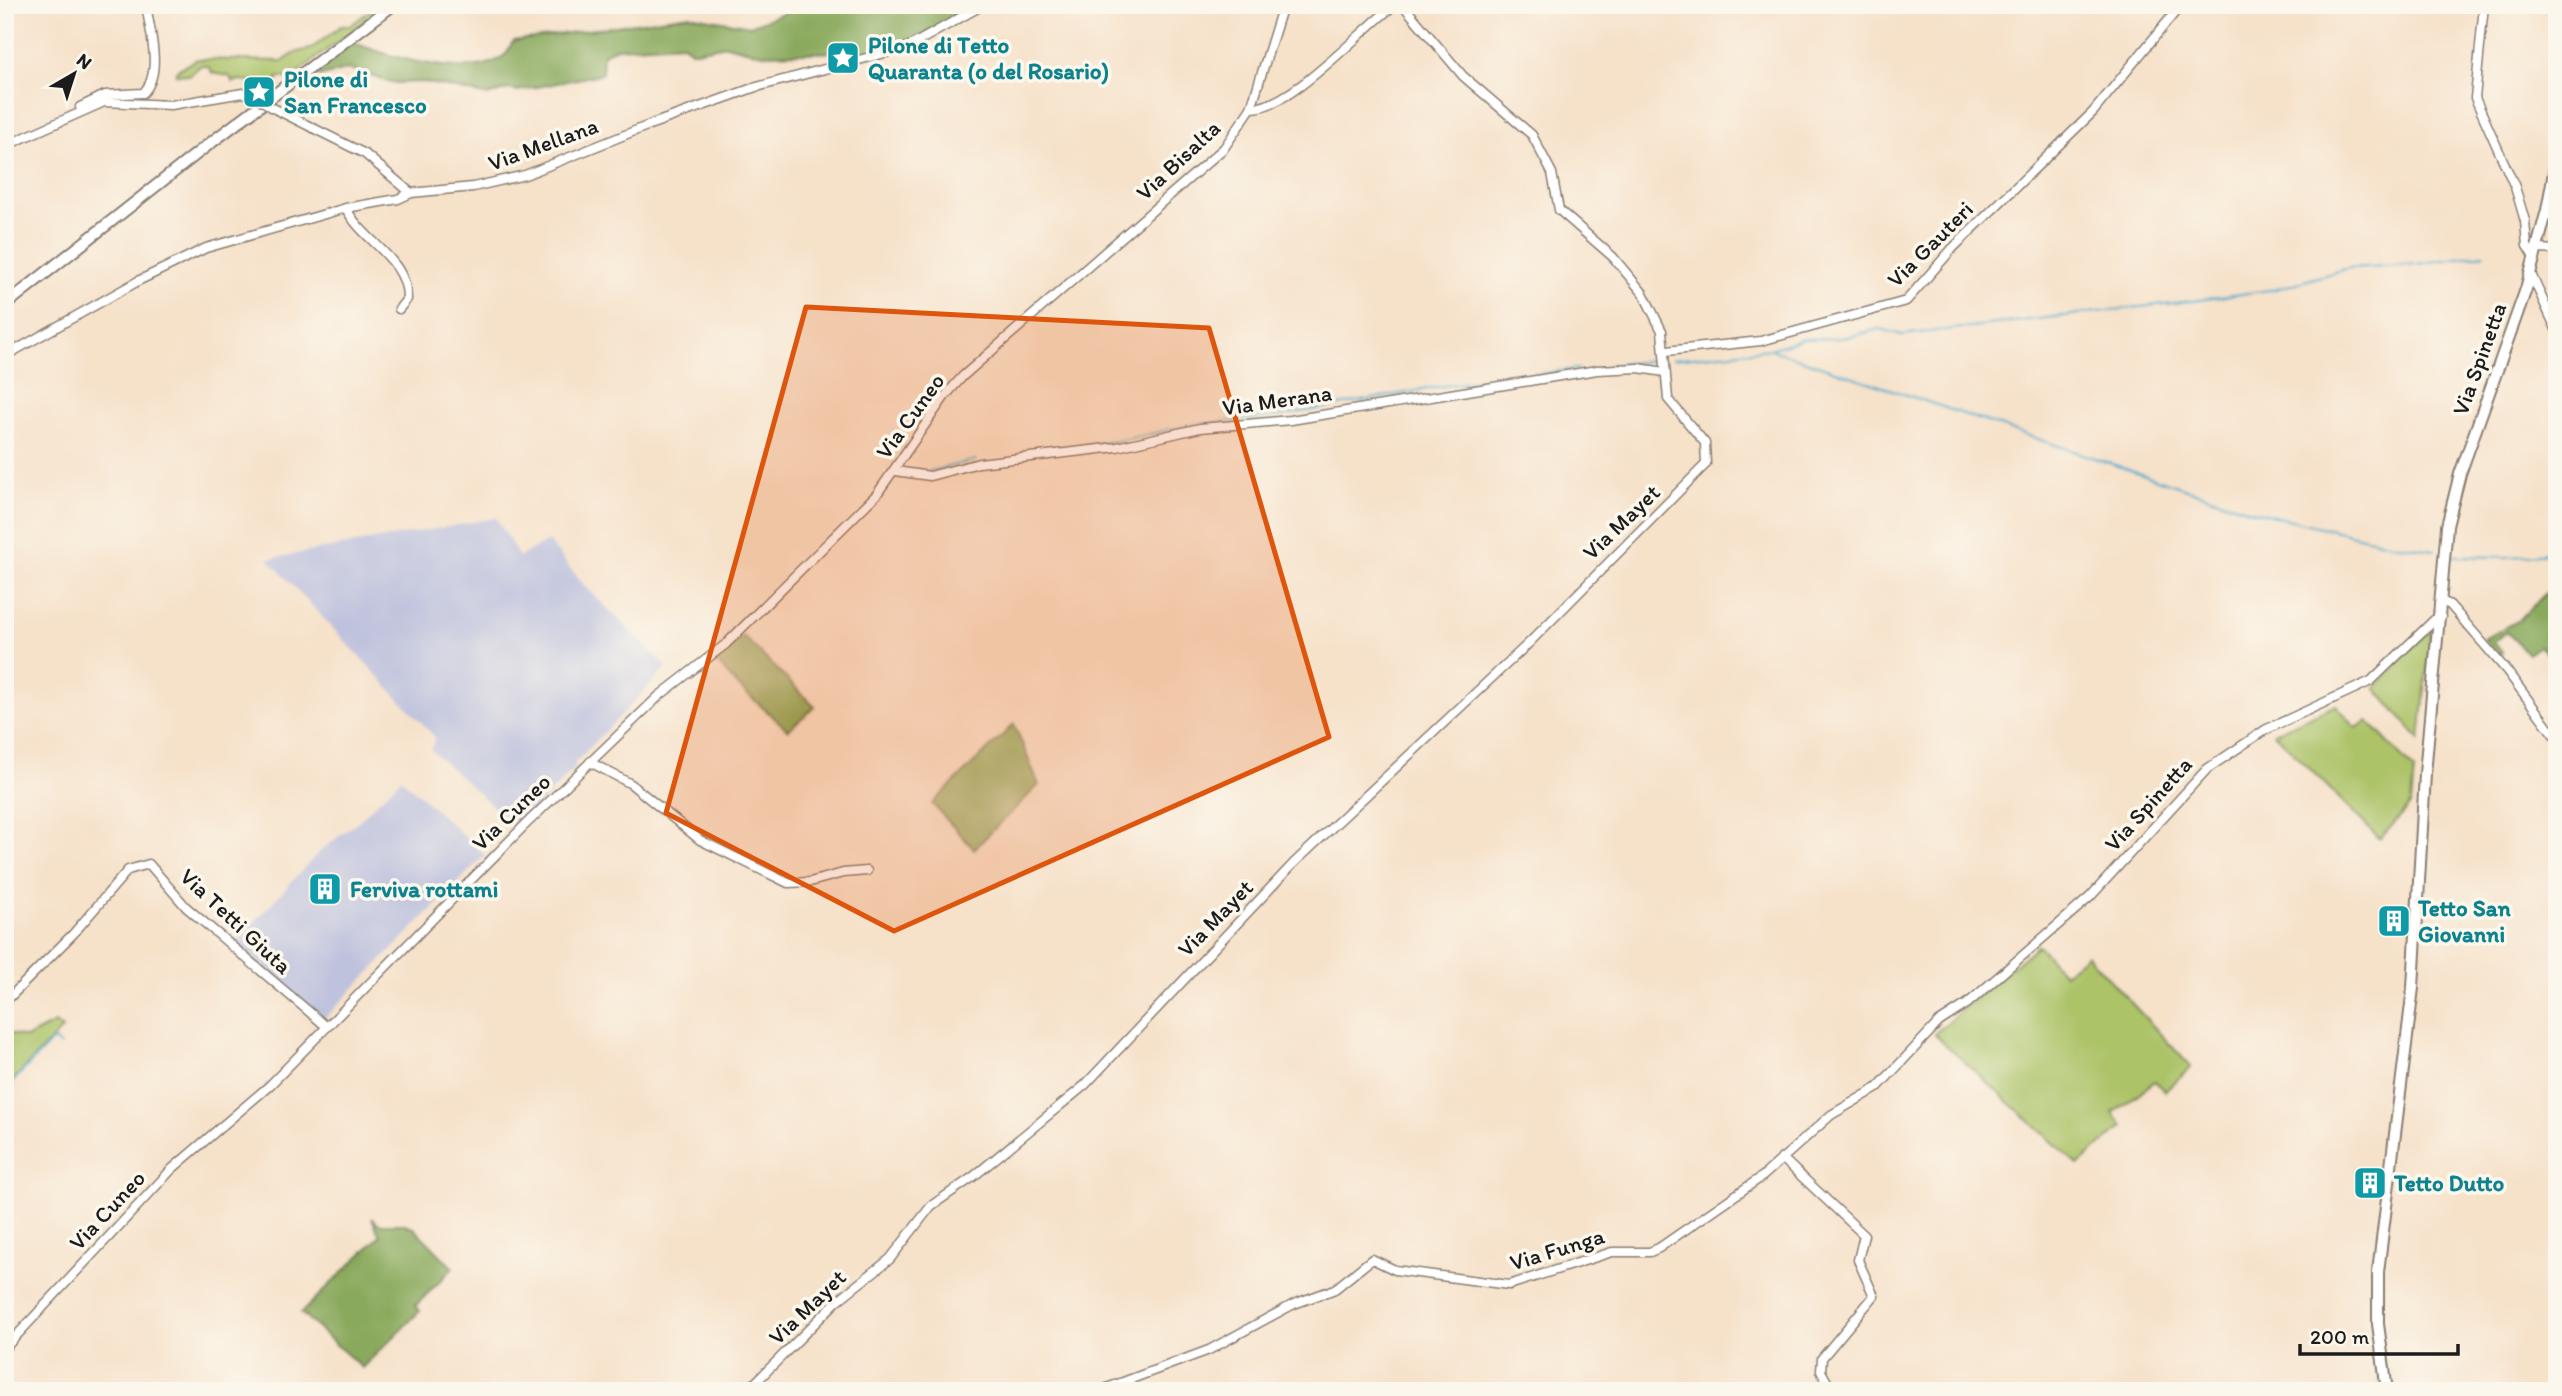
<svg xmlns="http://www.w3.org/2000/svg" width="2562" height="1396" font-family="Itim,sans-serif">
  <style>
    .industrial { fill: #bfc2dd }
    .green { fill: #acc368; stroke: #647042; stroke-width: 2 }
    .forest { fill: #89a95c; stroke: #52623c; stroke-width: 2 }
    .lines { fill: none; stroke-linecap: round; stroke-linejoin: round }
    .stream { stroke: #4daacc; stroke-width: 2 }
    .minor-casing { stroke: #897e72; stroke-width: 11 }
    .major-casing { stroke: #897e72; stroke-width: 14 }
    .minor { stroke: #fff; stroke-width: 8 }
    .major { stroke: #fff; stroke-width: 10 }
    .minor-bridge-casing { stroke: #897e72; stroke-width: 11; stroke-linecap: butt }
    .minor-bridge { stroke: #fff; stroke-width: 8 }
    .marked { fill: #de560d; fill-opacity: 0.2; stroke: #de560d; stroke-width: 5; stroke-linejoin: round }
    .labels { text-anchor: middle; dominant-baseline: central; stroke-width: 7; stroke-linejoin: round; paint-order: stroke }
    .culture-label { font-size: 23px; font-weight: bold; fill: #0d838f; stroke: #fbf7ec; text-anchor: start }
    .street-label { font-size: 23px; fill: #1c1c1c; stroke: #fbf7ec }
  </style>
  <rect width="100%" height="100%" fill="#fbf7ec"/>
  <filter id="ink" filterUnits="userSpaceOnUse"><feTurbulence type="fractalNoise" baseFrequency=".0143" numOctaves="2"/><feDisplacementMap in="SourceGraphic" scale="14" xChannelSelector="R" yChannelSelector="G"/><feConvolveMatrix kernelMatrix="1 2 1 2 8 2 1 2 1" color-interpolation-filters="sRGB"/></filter>
  <filter id="wash" filterUnits="userSpaceOnUse"><feTurbulence type="fractalNoise" baseFrequency=".00686" numOctaves="4" result="noise"/><feDisplacementMap in="SourceGraphic" scale="28" xChannelSelector="R" yChannelSelector="G"/><feGaussianBlur stdDeviation="1.57" result="paint"/><feColorMatrix in="noise" values="0 0 0 0 0 0 0 0 0 0 0 0 0 0 0 0 0 1.4 0 .05"/><feComposite in="paint" operator="in"/></filter>
  <g filter="url(#wash)">
    <rect width="100%" height="100%" fill="#f6e1c9"/>
    <!-- industrial -->
    <g class="industrial">
      <polygon points="496,518 519,557 548,541 584,585 667,667 574,764 576,767 516,827 431,750 435,737 268,559"/>
      <polygon points="401,778 485,855 323,1020 234,944 319,852 362,818"/>
    </g>
    <!-- green -->
    <g class="green">
      <polygon points="377,5 385,5 288,80 285,77 277,78 276,87 263,96 258,82 240,80 233,82 229,76 212,73 209,67 201,65 190,75 176,74 177,70 197,59 283,61 297,52 311,49 341,26 350,26"/>
      <polygon points="2431,628 2420,740 2375,688"/>
      <polygon points="2336,705 2356,728 2368,721 2414,770 2411,804 2380,839 2274,733"/>
      <polygon points="2038,945 2064,974 2087,955 2191,1067 2165,1091 2155,1081 2113,1113 2123,1126 2078,1165 1934,1034"/>
      <polygon points="55,1023 62,1029 5,1089 5,1032 26,1038"/>
    </g>
    <!-- forest -->
    <g class="forest">
      <path d="M804,5H874L902,11L920,5H978C929,33 904,47 849,59L845,52L763,54L726,45L696,51H691L684,44L616,48L603,54L602,74L518,91L508,89L488,96L424,82L393,83L349,69L322,76L310,71L354,43C388,56 475,83 506,54C510,50 509,45 514,41L689,15L750,26Z"/>
      <polygon points="2557,582 2557,660 2555,662 2539,646 2528,654 2507,632 2494,642 2502,653 2498,656 2484,639 2520,619"/>
      <polygon points="743,636 815,707 788,730 737,685 715,660"/>
      <polygon points="1014,724 1039,785 974,849 932,804"/>
      <polygon points="372,1218 379,1224 405,1224 414,1228 453,1268 415,1306 420,1311 362,1368 301,1313 380,1236"/>
    </g>
    <g class="lines">
      <!-- stream -->
      <g class="stream">
        <polyline points="1773,350 2249,510 2392,544 2434,550"/>
        <polyline points="1673,359 1770,349 1802,339 1842,338 1880,329 1902,335 2199,300 2276,289 2349,268 2417,264 2484,254"/>
        <polyline points="1608,366 1657,360"/>
        <polyline points="1041,452 1117,441 1196,424 1279,416 1449,385 1578,369"/>
        <polyline points="927,472 976,460"/>
        <polyline points="2450,556 2511,557 2557,552"/>
        <polyline points="5,1090 53,1040 61,1046"/>
        <polyline points="2373,1312 2373,1269"/>
        <polyline points="2376,1346 2381,1391"/>
      </g>
    </g>
  </g>
  <g filter="url(#ink)">
    <g class="lines">
      <defs>
        <g id="minor">
          <polyline points="2484,5 2475,98 2515,187 2525,221 2527,246 2535,259"/>
          <path d="M80,107L105,95L143,93C163,74 150,31 146,5"/>
          <polyline points="273,108 365,154 411,193 473,187 525,175 652,124 753,88 908,47 983,5"/>
          <path d="M1251,108C1291,109 1361,29 1395,5"/>
          <polyline points="5,146 104,102 171,105 243,93 256,97"/>
          <path d="M346,208C362,241 408,259 407,299L399,309"/>
          <polyline points="2538,249 2557,250"/>
          <polyline points="2531,274 2557,331"/>
          <polyline points="1666,351 1761,341 1906,301 1953,248 2093,112 2181,5"/>
          <polyline points="5,356 140,280 206,248 346,208 398,199 411,193"/>
          <polyline points="895,471 930,476 979,463 1117,447 1200,428 1291,420 1597,370 1638,368 1665,372"/>
          <polyline points="2442,601 2450,605 2507,671 2557,739"/>
          <polyline points="590,762 631,784 700,840 788,883 810,882 843,873 867,871"/>
          <polyline points="5,1002 73,934 128,870 149,864 186,907 327,1027"/>
          <polyline points="1782,1158 1864,1235 1858,1260 1874,1296 1822,1358 1821,1371 1832,1391"/>
          <polyline points="5,1348 172,1169 269,1086 524,826 659,696 726,644 877,494 945,396 963,376 1224,148 1251,108 1283,5"/>
          <polyline points="747,1391 837,1301 890,1259 931,1206 973,1177 1085,1085 1294,863 1530,642 1706,464 1705,443 1668,399 1662,331 1643,293 1613,257 1559,210 1552,173 1532,135 1463,76 1403,5"/>
          <polyline points="1099,1391 1209,1350 1294,1304 1335,1289 1372,1259 1395,1270 1509,1285 1612,1252 1650,1252 1659,1248 1763,1176 1831,1115 1877,1088 1939,1022 1967,1004 2090,897 2207,769 2265,730 2371,681 2434,620 2441,617"/>
        </g>
        <g id="major">
          <polyline points="5,305 204,148 393,5"/>
          <polyline points="2387,1391 2378,1324 2378,1272 2413,988 2425,774 2447,526 2460,474 2526,289 2547,210 2557,156"/>
        </g>
      </defs>
      <!-- minor casing -->
      <use href="#minor" class="minor-casing"/>
      <!-- major casing -->
      <use href="#major" class="major-casing"/>
      <!-- minor -->
      <use href="#minor" class="minor"/>
      <!-- major -->
      <use href="#major" class="major"/>
      <defs>
        <polyline id="minor-bridge" points="256,97 273,108"/>
      </defs>
      <!-- minor-bridge casing -->
      <use href="#minor-bridge" class="minor-bridge-casing"/>
      <!-- minor-bridge -->
      <use href="#minor-bridge" class="minor-bridge"/>
    </g>
  </g>
  <!-- marked area -->
  <path class="marked" d="M806,307L1209,328L1329,737L894,931L666,813Z"/>
  <!-- icons -->
  <defs>
    <symbol id="sight-square" viewBox="-11 -11 22 22"><rect x="-9" y="-9" width="18" height="18" rx="4" fill="#0f9aa8" stroke="#fbf7ec"/><path d="M0-6L1.8-2.2L6-1.7L2.9 1.2L3.7 5.4L0 3.3L-3.7 5.4L-2.9 1.2L-6-1.7L-1.8-2.2Z" fill="#fff"/></symbol>
    <symbol id="building-square" viewBox="-11 -11 22 22"><rect x="-9" y="-9" width="18" height="18" rx="4" fill="#0f9aa8" stroke="#fbf7ec"/><path d="M-4-6H4V6H1V3H-1V6H-4ZM-2.5-4.3h1.7v1.8h-1.7ZM.8-4.3h1.7v1.8H.8ZM-2.5-1h1.7V.8h-1.7ZM.8-1h1.7V.8H.8Z" fill="#fff"/></symbol>
  </defs>
  <g fill-rule="evenodd">
    <use href="#sight-square" x="824" y="39" width="38" height="38"/>
    <use href="#sight-square" x="240" y="73" width="38" height="38"/>
    <use href="#building-square" x="306" y="870" width="38" height="38"/>
    <use href="#building-square" x="2375" y="902" width="38" height="38"/>
    <use href="#building-square" x="2351" y="1164" width="38" height="38"/>
  </g>
  <g class="labels">
    <!-- culture labels -->
    <g class="culture-label">
      <text x="868" y="45">Pilone di Tetto<tspan x="868" dy="26">Quaranta (o del Rosario)</tspan></text>
      <text x="284" y="79">Pilone di<tspan x="284" dy="26">San Francesco</tspan></text>
      <text x="350" y="889">Ferviva rottami</text>
      <text x="2418" y="908">Tetto San<tspan x="2418" dy="26">Giovanni</tspan></text>
      <text x="2394" y="1183">Tetto Dutto</text>
    </g>
    <!-- street labels -->
    <g class="street-label">
      <text transform="translate(543 144) rotate(-20)">Via Mellana</text>
      <text transform="translate(1178 160) rotate(-43)">Via Bisalta</text>
      <text transform="translate(1930 244) rotate(-45)">Via Gauteri</text>
      <text transform="translate(2479 359) rotate(-70)">Via Spinetta</text>
      <text transform="translate(1277 400) rotate(-8)">Via Merana</text>
      <text transform="translate(910 416) rotate(-54)">Via Cuneo</text>
      <text transform="translate(1621 522) rotate(-44)">Via Mayet</text>
      <text transform="translate(2148 804) rotate(-48)">Via Spinetta</text>
      <text transform="translate(511 812) rotate(-44)">Via Cuneo</text>
      <text transform="translate(1215 918) rotate(-46)">Via Mayet</text>
      <text transform="translate(236 921) rotate(43)">Via Tetti Giuta</text>
      <text transform="translate(107 1210) rotate(-47)">Via Cuneo</text>
      <text transform="translate(1557 1249) rotate(-17)">Via Funga</text>
      <text transform="translate(807 1307) rotate(-44)">Via Mayet</text>
    </g>
  </g>
  <!-- margin -->
  <rect width="2562" height="1396" fill="none" stroke="#fbf7ec" stroke-width="28"/>
  <!-- north arrow -->
  <g transform="translate(74 74) rotate(39)" stroke="#fbf7ec" stroke-width="5" paint-order="stroke">
  <path d="M0-5L12 26L0 18L-12 26Z" fill="#1c1c1c"/>
  <text y="-10" font-size="19" font-weight="bold" text-anchor="middle" fill="#1c1c1c">N</text>
  </g>
  <!-- scale -->
  <path d="M2300 1344v10h158v-10" fill="none" stroke="#1c1c1c" stroke-width="3.5"/>
  <text x="2310" y="1344" font-size="21" fill="#1c1c1c" stroke="#fbf7ec" stroke-width="5" paint-order="stroke">200 m</text>
</svg>
